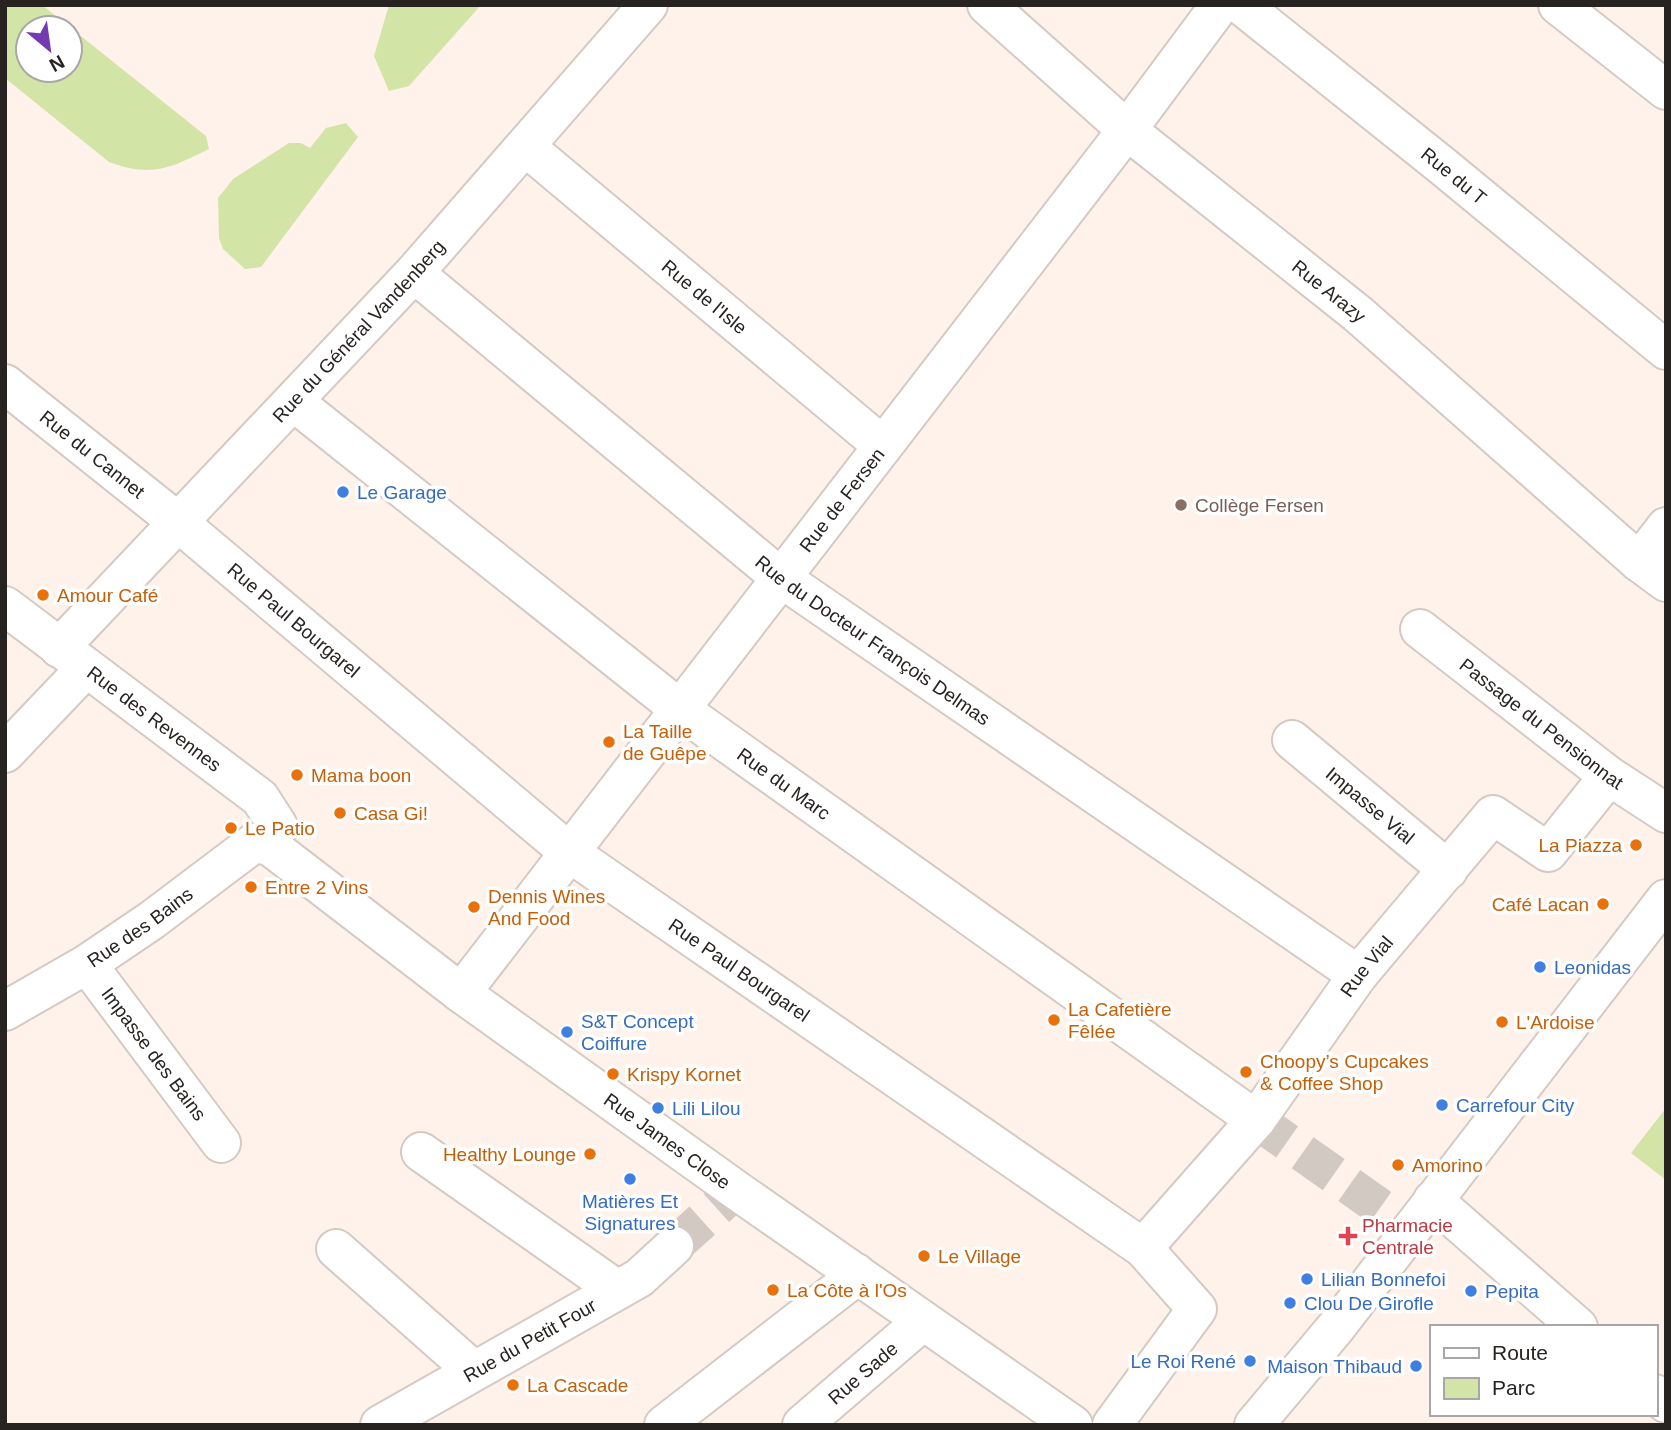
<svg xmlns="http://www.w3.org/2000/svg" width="1671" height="1430" font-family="Helvetica,sans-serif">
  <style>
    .green { fill: #d3e4a7; fill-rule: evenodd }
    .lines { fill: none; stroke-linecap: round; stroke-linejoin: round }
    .street-tunnel { stroke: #d3c9c3; stroke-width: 38; stroke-dasharray: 38 19; stroke-linecap: butt }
    .street-casing { stroke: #d5cac3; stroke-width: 42 }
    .street { stroke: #fff; stroke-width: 38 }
    .shop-dot { fill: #3f7fe0; stroke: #fff; stroke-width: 2.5 }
    .education-dot { fill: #8d6e63; stroke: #fff; stroke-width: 2.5 }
    .food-dot { fill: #e8710a; stroke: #fff; stroke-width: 2.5 }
    .health-dot { fill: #e0444e; stroke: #fff; stroke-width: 2.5 }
    .labels { text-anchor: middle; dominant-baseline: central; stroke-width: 7; stroke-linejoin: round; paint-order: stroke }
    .street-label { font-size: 19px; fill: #272321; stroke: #fff }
    .shop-label { font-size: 19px; fill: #366cbe; stroke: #fff; text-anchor: start }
    .education-label { font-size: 19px; fill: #785e54; stroke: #fff; text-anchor: start }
    .food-label { font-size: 19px; fill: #c56008; stroke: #fff; text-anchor: start }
    .health-label { font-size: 19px; fill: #be3a42; stroke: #fff; text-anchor: start }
  </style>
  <rect width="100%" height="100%" fill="#fef2eb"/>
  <!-- green -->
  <g class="green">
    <path d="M5,5H42L206,136L209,149C170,168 152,178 109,162L5,78ZM28,28H70V70H28Z"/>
    <polygon points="389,5 481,5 409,86 389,91 374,56"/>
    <polygon points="346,123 358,137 261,267 245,269 223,249 219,238 218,198 233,179 289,143 301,143 310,148 326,128"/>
    <polygon points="1666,1108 1666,1180 1631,1153"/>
  </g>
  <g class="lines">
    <!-- street-tunnel -->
    <g class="street-tunnel">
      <polyline points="1256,1120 1411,1229"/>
      <polyline points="674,1246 736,1190"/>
    </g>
    <defs>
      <g id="street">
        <path id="s1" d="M987,5L1127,130L1358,314L1639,562L1666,582"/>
        <path id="s2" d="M1241,5L1440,164L1666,350"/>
        <polyline points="1558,5 1666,90"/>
        <path id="s3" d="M526,147L883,446"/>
        <path id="s4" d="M414,273L781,578L1358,975"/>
        <path id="s5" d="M5,384L179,523L570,853L1143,1248L1197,1309L1112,1425"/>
        <path id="s6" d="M294,402L681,710L1256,1120"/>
        <polyline points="1639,562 1666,527"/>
        <path id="s7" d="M5,606L260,798L278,826L270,846"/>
        <path id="s8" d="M1420,629L1609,776L1666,813"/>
        <path id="s9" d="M59,648L414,273L648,5"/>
        <path id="s10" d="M1292,740L1448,870"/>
        <polyline points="5,753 86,668"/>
        <path id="s11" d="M87,964L221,1143"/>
        <path id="s12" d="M461,993L1127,130L1220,5"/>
        <path id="s13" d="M5,1011L87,964L152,920L254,843L270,846L461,993L736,1190L1073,1425"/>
        <polyline points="421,1152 616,1289"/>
        <polyline points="1433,1200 1578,1327"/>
        <path id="s14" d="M1143,1248L1256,1120L1358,975L1493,815L1548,852L1609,776"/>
        <polyline points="336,1249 474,1371"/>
        <polyline points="1655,1394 1666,1403"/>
        <path id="s15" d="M380,1425L639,1278L674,1246"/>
        <polyline points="664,1425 846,1284 856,1273"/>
        <path id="s16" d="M802,1425L923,1321"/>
        <polyline points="1254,1425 1337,1326 1666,899"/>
      </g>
    </defs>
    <!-- street casing -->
    <use href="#street" class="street-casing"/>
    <!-- street -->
    <use href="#street" class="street"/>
  </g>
  <!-- markers -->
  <g class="shop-dot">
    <circle cx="343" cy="492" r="7"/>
    <circle cx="1540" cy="967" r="7"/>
    <circle cx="567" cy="1032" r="7"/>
    <circle cx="1442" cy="1105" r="7"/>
    <circle cx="658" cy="1108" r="7"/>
    <circle cx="630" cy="1179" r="7"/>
    <circle cx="1307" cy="1279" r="7"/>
    <circle cx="1471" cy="1291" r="7"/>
    <circle cx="1290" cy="1303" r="7"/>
    <circle cx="1250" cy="1361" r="7"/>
    <circle cx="1416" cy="1366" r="7"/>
  </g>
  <circle class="education-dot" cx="1181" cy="505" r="7"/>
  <g class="food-dot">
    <circle cx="43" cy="595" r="7"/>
    <circle cx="609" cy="742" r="7"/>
    <circle cx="297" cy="775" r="7"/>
    <circle cx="340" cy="813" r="7"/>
    <circle cx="231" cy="828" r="7"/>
    <circle cx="1636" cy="845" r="7"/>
    <circle cx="251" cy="887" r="7"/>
    <circle cx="1603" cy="904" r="7"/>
    <circle cx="474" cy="907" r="7"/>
    <circle cx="1054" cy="1020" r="7"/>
    <circle cx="1502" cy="1022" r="7"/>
    <circle cx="1246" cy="1072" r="7"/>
    <circle cx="613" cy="1074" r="7"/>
    <circle cx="590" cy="1154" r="7"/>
    <circle cx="1398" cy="1165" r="7"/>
    <circle cx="924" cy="1256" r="7"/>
    <circle cx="773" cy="1290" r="7"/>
    <circle cx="513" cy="1385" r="7"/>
  </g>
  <path class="health-dot" d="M1344.5 1225.5h7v7h7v7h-7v7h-7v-7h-7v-7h7z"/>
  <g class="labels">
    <!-- street labels -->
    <g class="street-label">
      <text stroke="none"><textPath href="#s2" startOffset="273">Rue du T</textPath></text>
      <text stroke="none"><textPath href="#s1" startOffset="446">Rue Arazy</textPath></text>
      <text stroke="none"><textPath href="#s3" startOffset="233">Rue de l'Isle</textPath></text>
      <text stroke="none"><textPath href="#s9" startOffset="436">Rue du Général Vandenberg</textPath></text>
      <text stroke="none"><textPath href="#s5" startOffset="112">Rue du Cannet</textPath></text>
      <text stroke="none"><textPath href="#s12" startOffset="623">Rue de Fersen</textPath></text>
      <text stroke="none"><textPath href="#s5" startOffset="373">Rue Paul Bourgarel</textPath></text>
      <text stroke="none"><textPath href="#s4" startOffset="588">Rue du Docteur François Delmas</textPath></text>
      <text stroke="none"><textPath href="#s7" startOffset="187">Rue des Revennes</textPath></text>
      <text stroke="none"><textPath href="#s8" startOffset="154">Passage du Pensionnat</textPath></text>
      <text stroke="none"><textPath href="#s6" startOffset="621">Rue du Marc</textPath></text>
      <text stroke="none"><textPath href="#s10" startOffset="102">Impasse Vial</textPath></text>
      <text stroke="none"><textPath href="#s13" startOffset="159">Rue des Bains</textPath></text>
      <text stroke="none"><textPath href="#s14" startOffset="360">Rue Vial</textPath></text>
      <text stroke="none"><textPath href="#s5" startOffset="940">Rue Paul Bourgarel</textPath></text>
      <text stroke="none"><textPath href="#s11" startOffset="112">Impasse des Bains</textPath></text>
      <text stroke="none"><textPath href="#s13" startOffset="812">Rue James Close</textPath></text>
      <text stroke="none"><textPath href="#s15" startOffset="172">Rue du Petit Four</textPath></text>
      <text stroke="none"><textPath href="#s16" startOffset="80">Rue Sade</textPath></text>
    </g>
    <!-- shop labels -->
    <g class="shop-label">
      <text x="357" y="492">Le Garage</text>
      <text x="1554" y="967">Leonidas</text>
      <text x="581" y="1021">S&amp;T Concept<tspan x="581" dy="22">Coiffure</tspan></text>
      <text x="1456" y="1105">Carrefour City</text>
      <text x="672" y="1108">Lili Lilou</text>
      <text x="630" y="1201" text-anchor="middle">Matières Et<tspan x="630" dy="22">Signatures</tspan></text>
      <text x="1321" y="1279">Lilian Bonnefoi</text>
      <text x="1485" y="1291">Pepita</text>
      <text x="1304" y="1303">Clou De Girofle</text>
      <text x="1236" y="1361" text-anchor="end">Le Roi René</text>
      <text x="1402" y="1366" text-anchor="end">Maison Thibaud</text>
    </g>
    <!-- education labels -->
    <g class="education-label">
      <text x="1195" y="505">Collège Fersen</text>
    </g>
    <!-- food labels -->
    <g class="food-label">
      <text x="57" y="595">Amour Café</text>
      <text x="623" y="731">La Taille<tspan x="623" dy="22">de Guêpe</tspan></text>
      <text x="311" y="775">Mama boon</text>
      <text x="354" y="813">Casa Gi!</text>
      <text x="245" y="828">Le Patio</text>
      <text x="1622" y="845" text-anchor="end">La Piazza</text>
      <text x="265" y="887">Entre 2 Vins</text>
      <text x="488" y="896">Dennis Wines<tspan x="488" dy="22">And Food</tspan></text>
      <text x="1589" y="904" text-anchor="end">Café Lacan</text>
      <text x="1068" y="1009">La Cafetière<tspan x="1068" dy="22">Fêlée</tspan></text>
      <text x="1516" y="1022">L'Ardoise</text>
      <text x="1260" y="1061">Choopy’s Cupcakes<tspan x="1260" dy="22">&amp; Coffee Shop</tspan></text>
      <text x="627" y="1074">Krispy Kornet</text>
      <text x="576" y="1154" text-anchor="end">Healthy Lounge</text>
      <text x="1412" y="1165">Amorino</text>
      <text x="938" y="1256">Le Village</text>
      <text x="787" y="1290">La Côte à l'Os</text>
      <text x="527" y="1385">La Cascade</text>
    </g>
    <!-- health labels -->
    <g class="health-label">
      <text x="1362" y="1225">Pharmacie<tspan x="1362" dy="22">Centrale</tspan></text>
    </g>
  </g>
  <!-- border -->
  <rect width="1671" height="1430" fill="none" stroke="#272321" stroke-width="14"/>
  <!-- legend -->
  <rect x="1430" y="1325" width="228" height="91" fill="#ffffff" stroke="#a9a7a6" stroke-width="2"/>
  <rect x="1444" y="1348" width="35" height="10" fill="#ffffff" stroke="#a9a7a6" stroke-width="2"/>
  <text x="1492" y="1360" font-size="21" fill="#272321">Route</text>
  <rect x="1444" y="1378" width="35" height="21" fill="#d3e4a7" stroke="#a9a7a6" stroke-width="2"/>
  <text x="1492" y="1395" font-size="21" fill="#272321">Parc</text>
  <!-- north arrow -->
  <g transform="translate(49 49) rotate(151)"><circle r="33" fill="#ffffff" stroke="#a9a7a6" stroke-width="2"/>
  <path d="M0-5L12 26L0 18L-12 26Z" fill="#733bb2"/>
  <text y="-10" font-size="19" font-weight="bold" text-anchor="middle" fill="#272321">N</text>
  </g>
</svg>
